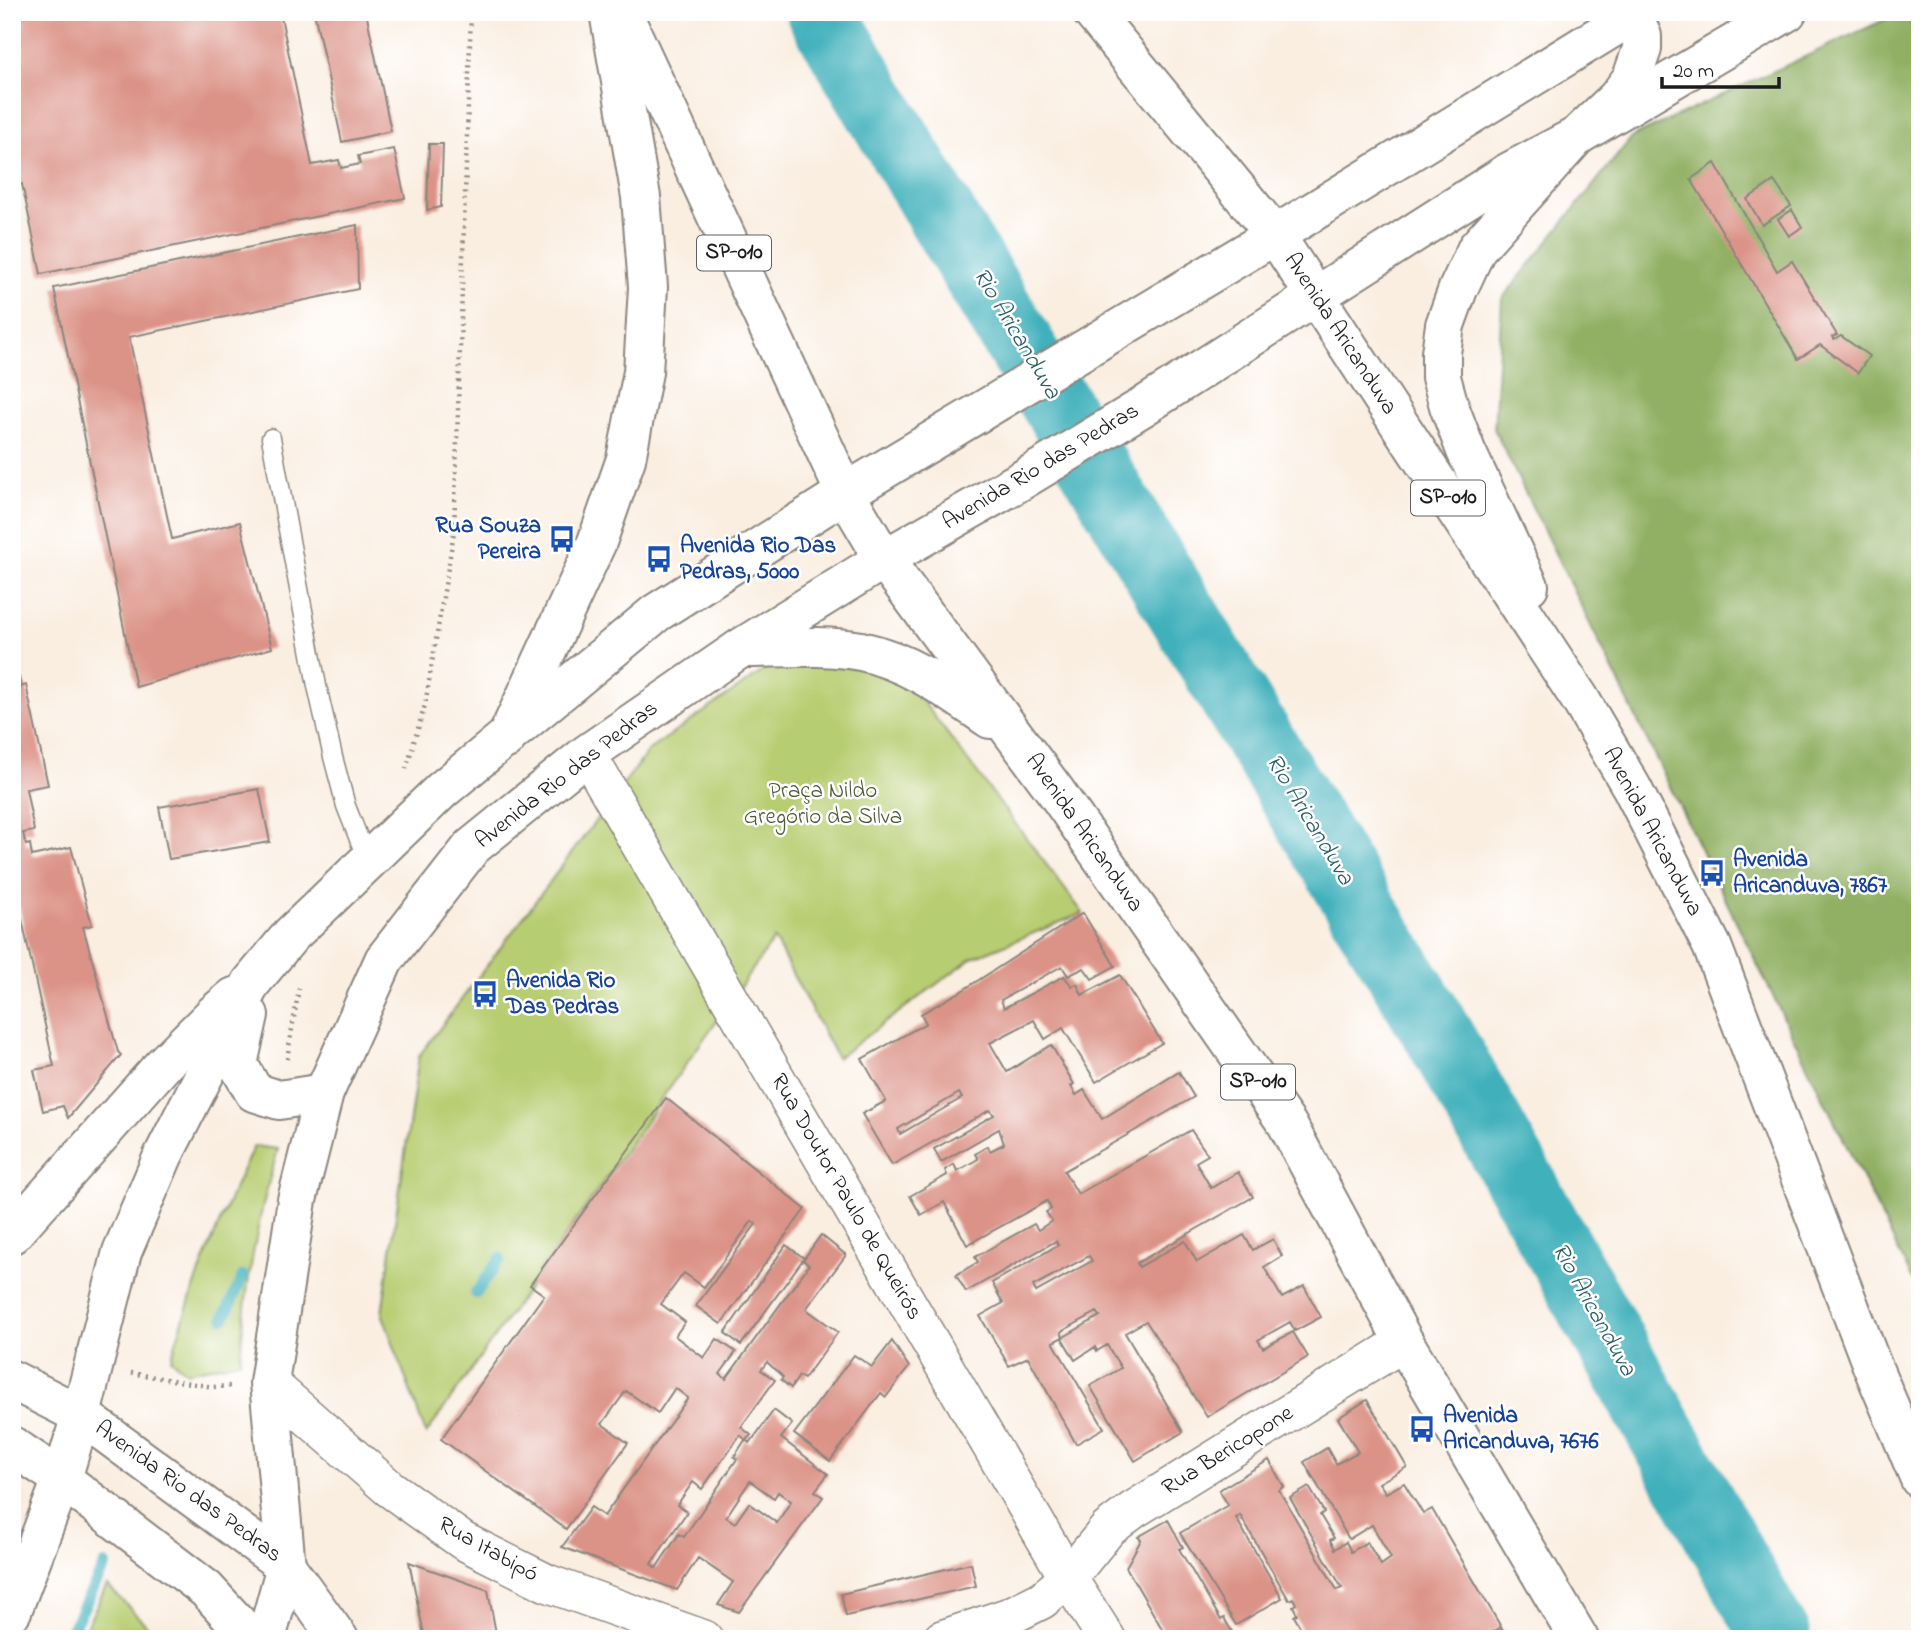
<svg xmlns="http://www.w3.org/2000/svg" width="1932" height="1651" font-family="'Indie Flower',sans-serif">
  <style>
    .green { fill: #b7cd71; stroke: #6a7446; stroke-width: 2 }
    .forest { fill: #91b063; stroke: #566640; stroke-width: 2 }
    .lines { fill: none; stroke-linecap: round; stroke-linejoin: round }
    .stream { stroke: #40b0bb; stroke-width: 12 }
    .river { stroke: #40b0bb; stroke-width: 70 }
    .building { fill: #dc9387; fill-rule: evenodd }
    .service-casing { stroke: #8b857e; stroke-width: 21 }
    .minor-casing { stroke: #8b857e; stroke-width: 40 }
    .secondary-casing { stroke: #8b857e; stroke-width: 42 }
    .trunk-casing { stroke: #8b857e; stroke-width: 42 }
    .path { stroke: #8b857e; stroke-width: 4.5; stroke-dasharray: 2 5; stroke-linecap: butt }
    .service { stroke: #fff; stroke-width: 18 }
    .minor { stroke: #fff; stroke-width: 37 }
    .secondary { stroke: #fff; stroke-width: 38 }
    .trunk { stroke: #fff; stroke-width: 38 }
    .labels { text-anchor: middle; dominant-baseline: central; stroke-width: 5; stroke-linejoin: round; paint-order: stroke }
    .shield { fill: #fff; stroke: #606060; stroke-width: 2 }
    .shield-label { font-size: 21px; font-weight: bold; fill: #1c1c1c }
    .street-label { font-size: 23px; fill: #1c1c1c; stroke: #fff }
    .transit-label { font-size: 23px; font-weight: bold; fill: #164399; stroke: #fff; text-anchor: start }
    .park-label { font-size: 23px; fill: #525a3a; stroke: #fff }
    .water-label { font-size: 24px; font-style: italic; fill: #2c5f64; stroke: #fff }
  </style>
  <rect width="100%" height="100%" fill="#fff"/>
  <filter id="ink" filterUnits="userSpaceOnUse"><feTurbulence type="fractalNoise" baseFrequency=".0143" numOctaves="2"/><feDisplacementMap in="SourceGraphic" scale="14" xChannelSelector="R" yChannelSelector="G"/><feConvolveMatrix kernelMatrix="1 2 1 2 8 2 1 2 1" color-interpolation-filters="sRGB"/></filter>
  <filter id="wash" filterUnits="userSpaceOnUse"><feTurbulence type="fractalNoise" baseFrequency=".00686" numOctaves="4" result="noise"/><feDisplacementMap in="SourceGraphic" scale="28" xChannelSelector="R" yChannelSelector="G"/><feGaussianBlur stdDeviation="1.57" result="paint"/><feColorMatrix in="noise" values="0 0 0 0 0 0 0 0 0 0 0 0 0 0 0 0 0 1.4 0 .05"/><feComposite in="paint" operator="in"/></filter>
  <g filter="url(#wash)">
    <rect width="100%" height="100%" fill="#faeee1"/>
    <!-- green -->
    <g class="green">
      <polygon points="779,660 852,661 909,683 1083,913 972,958 837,1058 774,939 426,1434 382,1313 419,1056 649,750"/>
      <path d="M254,1146L278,1149C257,1218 245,1288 240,1361L187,1372L171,1359C193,1284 220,1216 254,1146Z"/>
      <polygon points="107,1585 160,1639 80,1639"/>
    </g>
    <!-- forest -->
    <polygon class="forest" points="1901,12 1920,12 1920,1295 1494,429 1502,299 1632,137"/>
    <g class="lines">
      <!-- stream -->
      <g class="stream">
        <polyline points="476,1293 500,1259"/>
        <polyline points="224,1318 243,1276"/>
        <polyline points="67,1639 105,1565"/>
      </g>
      <!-- river -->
      <polyline class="river" points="821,12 952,233 1438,1034 1777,1639"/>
    </g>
    <g id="blocks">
      <!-- building -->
      <g class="building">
        <polygon points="12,12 280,12 312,165 339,160 341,168 360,164 358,156 394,149 405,198 41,274 22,184 16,186 12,167"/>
        <polygon points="314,12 366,12 391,131 342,142"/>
        <polygon points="429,144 443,144 441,207 427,210"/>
        <polygon points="1715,163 1777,271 1792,261 1837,335 1832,337 1834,340 1841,336 1869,356 1858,373 1820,345 1798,359 1691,179"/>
        <polygon points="1774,181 1791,206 1762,225 1747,199"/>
        <polygon points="1792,210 1802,227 1789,236 1778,219"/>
        <polygon points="357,225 358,289 129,337 172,539 240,522 272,648 136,687 54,288"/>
        <polygon points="19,677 21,687 26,685 48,785 26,789 34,831 23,833 26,845 30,844 32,856 71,847 92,925 83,927 118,1052 121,1055 68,1118 63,1106 43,1111 34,1070 54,1066 12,874 12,679"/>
        <polygon points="259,789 270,842 169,859 159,807"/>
        <path d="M1083,913L1115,966L1092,979L1084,968L1068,976L1062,966L1001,1000L1004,1008L1064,976L1072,986L1077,984L1082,995L1120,975L1162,1043L1096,1082L1063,1028L1045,1039L1034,1020L990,1043L1007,1072L1051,1045L1074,1084L1071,1086L1076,1095L1084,1090L1102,1119L1179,1072L1194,1097L1064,1171L1078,1194L1191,1130L1208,1155L1196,1162L1211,1188L1238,1172L1253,1197L1137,1263L1139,1267L1185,1241L1197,1262L1244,1235L1253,1250L1273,1239L1282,1256L1264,1267L1282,1298L1304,1286L1321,1317L1295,1331L1290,1322L1258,1340L1263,1348L1293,1332L1308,1357L1207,1417L1146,1321L1125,1333L1183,1432L1135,1461L1090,1386L1121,1368L1107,1345L1097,1351L1095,1347L1075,1360L1062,1338L1100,1316L1097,1312L1061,1332L1063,1337L1053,1342L1104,1428L1076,1444L1028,1357L1009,1366L980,1316L1003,1303L992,1283L1058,1245L1056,1241L966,1292L956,1275L978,1262L975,1257L1034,1224L1038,1230L1052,1221L1046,1212L1051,1209L1047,1201L967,1245L944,1202L921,1215L910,1196L947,1175L945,1170L954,1164L957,1171L978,1159L975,1154L988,1146L990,1151L1004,1144L999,1129L941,1162L934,1149L994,1115L990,1110L892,1165L862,1114L886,1101L862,1059L926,1023L921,1014L960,992ZM959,1093L962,1098L900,1134L898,1129ZM1089,1256L1092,1261L1036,1292L1033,1286Z"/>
        <path d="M666,1098L805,1209L721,1324L696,1306L756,1224L752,1221L704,1287L684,1273L661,1304L685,1322L675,1336L704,1358L717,1339L736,1352L720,1374L726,1379L809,1265L803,1260L821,1235L846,1255L806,1309L838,1332L804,1379L799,1376L791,1388L781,1380L783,1377L767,1362L761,1370L775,1380L741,1427L751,1435L746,1440L740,1435L702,1489L693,1482L677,1505L687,1512L651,1564L656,1568L679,1534L684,1537L737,1459L734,1457L745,1440L750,1443L774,1410L792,1424L781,1438L828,1474L815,1491L823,1497L739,1612L718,1605L733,1582L698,1558L677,1590L562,1547L591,1507L604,1516L688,1398L675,1388L658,1413L626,1391L602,1424L628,1443L566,1529L441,1439L544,1295L530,1285ZM750,1481L774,1498L778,1492L791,1501L777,1523L749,1503L735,1523L726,1517Z"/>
        <polygon points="786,1245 804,1258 741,1345 725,1333"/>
        <polygon points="892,1341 909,1367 886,1397 881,1393 830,1461 794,1434 854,1355 872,1367"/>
        <polygon points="1367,1400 1407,1467 1379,1483 1386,1493 1404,1483 1423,1514 1432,1509 1501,1627 1481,1639 1307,1639 1294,1616 1297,1614 1293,1606 1296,1604 1293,1598 1289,1600 1240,1515 1236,1518 1282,1598 1236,1625 1180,1533 1228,1505 1219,1490 1269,1460 1284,1487 1279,1490 1337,1590 1342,1588 1290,1498 1309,1487 1324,1512 1320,1515 1334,1538 1330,1540 1335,1549 1346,1542 1351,1552 1367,1542 1381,1565 1391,1558 1372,1525 1349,1539 1304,1462 1327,1448 1336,1464 1358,1452 1338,1418"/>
        <polygon points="1168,1520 1183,1547 1179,1549 1221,1620 1224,1618 1236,1639 1168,1639 1126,1567 1141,1540 1138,1537"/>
        <polygon points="409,1562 488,1590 497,1639 425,1639"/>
        <polygon points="971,1563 976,1586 846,1616 841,1594"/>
        <polygon points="1502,1629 1508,1639 1486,1639"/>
      </g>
    </g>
  </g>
  <g filter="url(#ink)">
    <use href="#blocks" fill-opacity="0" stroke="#8b857e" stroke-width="2"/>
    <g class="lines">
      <defs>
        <polyline id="service" points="271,438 317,686 333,757 346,806 368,862"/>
        <g id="minor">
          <polyline points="587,754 1068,1578 1107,1639"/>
          <polyline points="269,1383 389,1488 463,1541 547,1583 704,1639"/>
          <polyline points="942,1639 1010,1616 1042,1600 1068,1578 1108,1529 1133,1510 1404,1342"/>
        </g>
        <g id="secondary">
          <polyline points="249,1015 238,1064 254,1092 279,1100 324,1093"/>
          <polyline points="12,1234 162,1066 214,1014 234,997"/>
          <polyline points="12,1380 81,1415 286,1566 339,1639"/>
          <polyline points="12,1446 62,1479 206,1589 252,1639"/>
          <polyline points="12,1611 62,1479 81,1415 122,1252 163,1156 251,983 291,935 442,790 656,613 845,493 1275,235 1638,12"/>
          <polyline points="266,1639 286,1566 269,1383 297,1200 324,1093 384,960 472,847 587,754 741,648 884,559 1022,480 1141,408 1509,172 1577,136 1787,12"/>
        </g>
        <g id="trunk">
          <polyline points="622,12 845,493 884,559 1056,792 1287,1124 1404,1342 1579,1639"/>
          <polyline points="1092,12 1275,235 1580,699 1632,788 1712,946 1871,1363 1920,1479"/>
          <polyline points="1529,586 1466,451 1449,406 1441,377 1441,353 1445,325 1458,289 1477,248 1577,136 1617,98 1632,78 1642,49 1642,36 1632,12"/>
          <path d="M741,648C779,648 824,644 861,651C911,662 949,691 990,719"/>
          <polyline points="506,739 597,542 626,459 643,372 648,287 641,197 610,18"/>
        </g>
      </defs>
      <!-- service casing -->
      <use href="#service" class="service-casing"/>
      <!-- minor casing -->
      <use href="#minor" class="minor-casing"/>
      <!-- secondary casing -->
      <use href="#secondary" class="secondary-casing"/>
      <!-- trunk casing -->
      <use href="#trunk" class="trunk-casing"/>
      <!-- path -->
      <g class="path">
        <polyline points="406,769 425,705 454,532 471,12"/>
        <polyline points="287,1059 299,988"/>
        <polyline points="131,1373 213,1387 230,1386"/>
      </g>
      <!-- service -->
      <use href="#service" class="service"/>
      <!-- minor -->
      <use href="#minor" class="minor"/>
      <!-- secondary -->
      <use href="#secondary" class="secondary"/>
      <!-- trunk -->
      <use href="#trunk" class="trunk"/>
    </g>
  </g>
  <!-- icons -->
  <defs>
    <symbol id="bus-bare" viewBox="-9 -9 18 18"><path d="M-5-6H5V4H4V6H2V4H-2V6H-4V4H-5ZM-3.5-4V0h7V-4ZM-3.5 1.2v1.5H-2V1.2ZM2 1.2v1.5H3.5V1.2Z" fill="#1a4fb4" stroke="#fff" stroke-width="2.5" paint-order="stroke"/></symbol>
  </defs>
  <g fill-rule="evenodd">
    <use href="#bus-bare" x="543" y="520" width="38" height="38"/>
    <use href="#bus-bare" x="640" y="540" width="38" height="38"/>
    <use href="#bus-bare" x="1693" y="854" width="38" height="38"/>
    <use href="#bus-bare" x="466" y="975" width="38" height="38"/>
    <use href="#bus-bare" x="1403" y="1410" width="38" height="38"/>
  </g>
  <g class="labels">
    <!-- shield labels -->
    <g class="shield">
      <rect x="697" y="235.5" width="74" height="35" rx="5"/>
      <rect x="1411" y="480.5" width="74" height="35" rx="5"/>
      <rect x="1221" y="1064.5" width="74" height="35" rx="5"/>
    </g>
    <g class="shield-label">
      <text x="734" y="253">SP-010</text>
      <text x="1448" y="498">SP-010</text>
      <text x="1258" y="1082">SP-010</text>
    </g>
    <!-- street labels -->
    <g class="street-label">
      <text transform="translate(1340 334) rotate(57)">Avenida Aricanduva</text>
      <text transform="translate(1041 467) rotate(-31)">Avenida Rio das Pedras</text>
      <text transform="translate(567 775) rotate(-38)">Avenida Rio das Pedras</text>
      <text transform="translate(1652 832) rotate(62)">Avenida Aricanduva</text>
      <text transform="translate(1084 833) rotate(55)">Avenida Aricanduva</text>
      <text transform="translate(846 1197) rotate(60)">Rua Doutor Paulo de Queirós</text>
      <text transform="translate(1228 1451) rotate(-32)">Rua Bericopone</text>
      <text transform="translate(188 1492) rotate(36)">Avenida Rio das Pedras</text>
      <text transform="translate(488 1550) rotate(29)">Rua Itabipó</text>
    </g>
    <!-- transit labels -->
    <g class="transit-label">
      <text x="541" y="526" text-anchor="end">Rua Souza<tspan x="541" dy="26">Pereira</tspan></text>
      <text x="680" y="546">Avenida Rio Das<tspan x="680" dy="26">Pedras, 5000</tspan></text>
      <text x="1733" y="860">Avenida<tspan x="1733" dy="26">Aricanduva, 7867</tspan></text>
      <text x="506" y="981">Avenida Rio<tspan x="506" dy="26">Das Pedras</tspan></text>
      <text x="1443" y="1416">Avenida<tspan x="1443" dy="26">Aricanduva, 7676</tspan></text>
    </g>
    <!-- park labels -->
    <g class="park-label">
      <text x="823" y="791">Praça Nildo<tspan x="823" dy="26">Gregório da Silva</tspan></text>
    </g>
    <!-- water labels -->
    <g class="water-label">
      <text transform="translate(1016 334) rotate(59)">Rio Aricanduva</text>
      <text transform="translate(1309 820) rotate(59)">Rio Aricanduva</text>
      <text transform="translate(1593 1310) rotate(61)">Rio Aricanduva</text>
    </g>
  </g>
  <!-- margin -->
  <rect width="1932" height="1651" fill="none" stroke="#fff" stroke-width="42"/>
  <!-- scale -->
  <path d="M1662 77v10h117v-10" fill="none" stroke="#1c1c1c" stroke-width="3.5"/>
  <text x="1673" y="77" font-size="21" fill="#1c1c1c" stroke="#ffffff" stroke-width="5" paint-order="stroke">20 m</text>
</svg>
